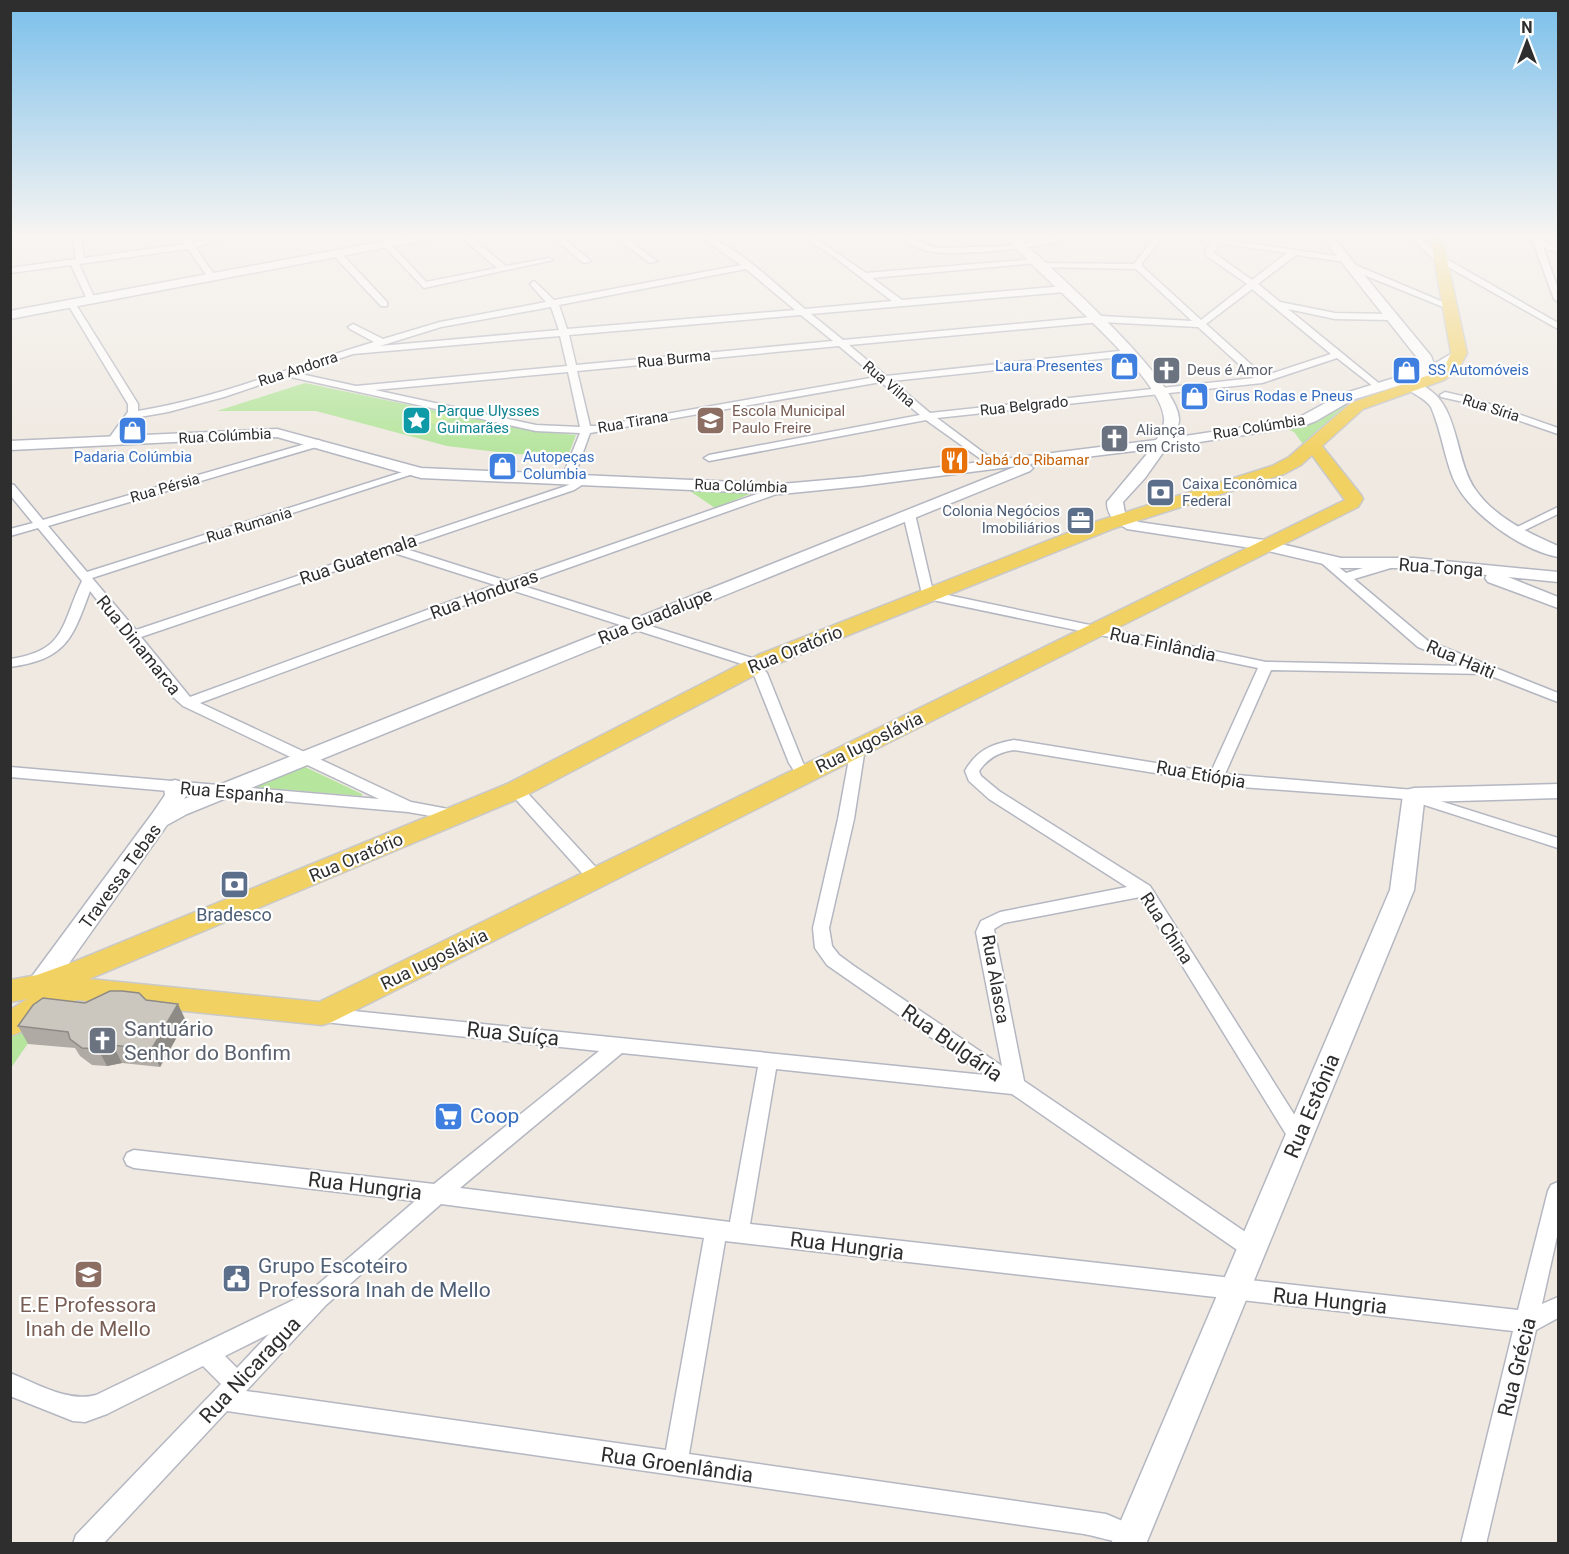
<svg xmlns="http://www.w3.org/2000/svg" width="1569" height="1554" font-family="Roboto,sans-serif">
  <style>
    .green { fill: #b6e59e }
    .pitch { fill: #c9ec9a }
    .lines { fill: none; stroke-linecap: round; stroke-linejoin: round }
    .street-casing { stroke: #b4b7c1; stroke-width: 3 }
    .secondary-casing { stroke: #b4b7c1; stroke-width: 3 }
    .primary-casing { stroke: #c9c9c9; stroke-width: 3 }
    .street { fill: #fff; fill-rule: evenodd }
    .secondary { fill: #fff; fill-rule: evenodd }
    .primary { fill: #f2d163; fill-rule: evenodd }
    .wall { fill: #afaba4 }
    .shaded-wall { fill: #8e8b86 }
    .building { fill: #cbc7bf; stroke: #8e8b86; stroke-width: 1.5 }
    .labels { text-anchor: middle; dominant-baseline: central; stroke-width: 4.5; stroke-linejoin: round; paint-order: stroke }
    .far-street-label { font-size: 15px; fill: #2e2e2e; stroke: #fff }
    .far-shop-label { font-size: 15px; fill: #366cbe; stroke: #fff; text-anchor: start }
    .far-worship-label { font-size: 15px; fill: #5b616d; stroke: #fff; text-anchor: start }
    .far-culture-label { font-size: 15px; fill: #0d838f; stroke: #fff; text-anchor: start }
    .far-education-label { font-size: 15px; fill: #785e54; stroke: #fff; text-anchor: start }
    .far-food-label { font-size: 15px; fill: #c56008; stroke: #fff; text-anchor: start }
    .far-service-label { font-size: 15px; fill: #4e5e75; stroke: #fff; text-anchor: start }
    .street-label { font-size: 18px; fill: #2e2e2e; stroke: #fff }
    .service-label { font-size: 18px; fill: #4e5e75; stroke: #fff }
    .near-worship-label { font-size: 21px; fill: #5b616d; stroke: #fff; text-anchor: start }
    .near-street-label { font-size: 21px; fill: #2e2e2e; stroke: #fff }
    .near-shop-label { font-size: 21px; fill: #366cbe; stroke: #fff; text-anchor: start }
    .near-service-label { font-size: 21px; fill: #4e5e75; stroke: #fff; text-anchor: start }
    .near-education-label { font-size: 21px; fill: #785e54; stroke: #fff }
  </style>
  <rect width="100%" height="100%" fill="#efe9e1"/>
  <!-- green -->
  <g class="green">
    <polygon points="305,383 533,431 576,435 568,456 515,454 447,446 316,411 217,411"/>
    <polygon points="1356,398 1358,399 1347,405 1303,444 1294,432 1289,430 1316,422 1337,407"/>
    <polygon points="687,489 749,493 750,494 715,508"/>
    <polygon points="303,766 362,794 362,796 255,787"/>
    <polygon points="55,1004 11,1068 11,1069 11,1034"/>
  </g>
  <!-- pitch -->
  <polygon class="pitch" points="414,409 452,417 440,425 402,417"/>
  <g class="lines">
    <defs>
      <g id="street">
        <polygon points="72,236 80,236 84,258 185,244 181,239 185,237 192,243 219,236 233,236 195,247 216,277 212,280 209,279 188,249 79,264 95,299 91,302 87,299 71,265 10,273 10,268 76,259"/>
        <polygon points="460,236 469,236 506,266 549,258 553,260 424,288 382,244 389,242 426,282 497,268"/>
        <polygon points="551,236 560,236 591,261 584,263"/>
        <polygon points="613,236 623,236 657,261 650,263"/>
        <path d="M700,236C727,236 783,291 805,309L892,301L834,257L802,236H812L866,273L1036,259L1040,261L1036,263L872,278L902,300L1064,286L1068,289L1064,292L811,314L843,340L1101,316L1192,321L1136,269L1040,267L1036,265L1040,263L1134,264L1156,236H1164L1142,263V266L1201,320L1247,284L1207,256L1205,251L1211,242L1184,236H1222L1220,239L1349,258V262H1346L1296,255L1258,284L1280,302L1335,313L1392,314L1396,317L1392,320L1335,319L1288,309L1381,385L1383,387L1378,390L1337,358L1262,383L937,418L996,462L997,464L992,467L926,420L709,461L704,458L709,455L920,415L881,382L590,433L573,480L567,483L561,480L580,433L536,431L286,376L224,397L168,412L134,418L116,443H108L107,441L128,412V404L67,303L71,300L75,303L138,404V411C220,398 295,365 374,342L350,329L348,327L353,324L383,339L440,322L546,302L530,284L534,281L554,300L741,265ZM1218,243L1287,253L1252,280L1214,253ZM746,269L795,310L567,329L559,305ZM1252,289L1331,354L1264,376L1206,324ZM551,307L559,330L380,346L441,327ZM801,315L833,341L576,365L569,335ZM1101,322L1198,327L1254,378L930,413L892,381L1129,356L1134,353L1129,350L886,376L849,345ZM560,336L567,366L356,386L296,373L353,354ZM839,346L876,377L598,426H590L577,371ZM568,372L580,427L536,425L375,390Z"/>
        <path d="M899,236C914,236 924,246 939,248L1012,246L1057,236H1074C1052,248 953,257 928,251C918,249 906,242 899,236Z"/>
        <polygon points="1410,236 1419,236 1438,254 1558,323 1558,329 1432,258"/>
        <polygon points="1546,236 1542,240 1558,248 1558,253 1543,247 1558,289 1558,302 1554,299 1533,242 1530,239"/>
        <polygon points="334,252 340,252 387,302 387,306 381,306 334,256"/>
        <polygon points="1347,264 1353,264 1455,307 1448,309 1347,268"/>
        <polygon points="1445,392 1475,399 1558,428 1558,434 1468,403 1441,397 1440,395"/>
        <path d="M319,440L324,443L323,445L48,526L87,572L409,470L413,469L419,472L92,578L136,630L566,486L582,478L588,481L574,490L403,548L507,581L777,487H785V491L520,585L752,658L767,673L803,763L811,775L809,778H799L789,763L754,675L742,664L508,589L200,703L411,802L459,811L462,815L459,819L454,820L408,812L10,777V767L379,799L183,706L173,697L90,591C72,640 66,659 10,667V659C67,651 61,624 82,581L38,528L10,536V529L33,523L10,495V484L14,485L43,520ZM391,552L495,585L190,697L141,637Z"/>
        <polygon points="1558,507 1558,514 1519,533 1515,535 1509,531"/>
        <path d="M909,511L915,514L933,592L1266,662L1465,666L1418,647L1317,559L1323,555L1346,573L1390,560L1394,561V567L1354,579L1428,641L1558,693V702L1486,674L1271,670L1225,774L1414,790L1419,791L1421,795L1558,838V848L1406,799L1241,787L1014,750C999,752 988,758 979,771L981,776L999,791L1150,886L1309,1138L1306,1144L1299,1147L1292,1144L1140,897L1004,923L994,929L1024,1081L1260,1242L1264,1249L1260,1256L1253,1259L1246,1256L1012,1094L776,1069L750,1224L1518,1310L1548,1191L1551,1185L1558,1182V1232L1542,1304L1558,1297V1318L1536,1330L1486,1544H1461L1513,1331L725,1241L689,1454L1106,1514L1139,1528L1142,1537L1140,1544C1119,1544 1104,1538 1084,1534L227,1411L103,1544H73L76,1535L221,1384L203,1366L107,1414L85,1422L73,1421L10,1396V1373C36,1383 68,1403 96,1395L308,1293L415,1201L134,1168L127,1165L124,1159L127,1153L134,1150L434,1184L599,1051L324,1022L318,1020L315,1015L318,1010L324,1008L985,1075L827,965L815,948L813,928L838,819L851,748L858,743L865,748L854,819L829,928L832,946L839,955L854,966L1002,1066L976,932L981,921L1000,912L1127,887L989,799L969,781L965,771C976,751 991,744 1014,740L1211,772L1258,668L923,598L903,514ZM622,1053L758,1067L730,1222L460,1188ZM441,1204L704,1238L666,1450L246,1391L326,1305ZM269,1334L237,1368L225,1356Z"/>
        <polygon points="516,785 521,786 602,874 604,878 602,882 590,882 511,794 508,790"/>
      </g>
      <g id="secondary">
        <polygon points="412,236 436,236 431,239 10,319 10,311"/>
        <path d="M1005,236H1017C1047,265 1181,382 1179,420C1179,426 1175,433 1172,438L1296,419L1342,394L1414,372L1421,367L1419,360L1321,236H1332L1431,356L1434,364L1454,352H1464L1466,355C1453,370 1430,376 1412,382C1461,394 1452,455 1475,489C1494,517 1528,533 1558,546V557C1521,550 1468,513 1453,478C1444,455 1441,430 1431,407C1424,397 1413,395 1405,386L1407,383L1352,400L1316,421L1303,426L1167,447L1145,478L1123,502L1125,513L1138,522L1264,540L1341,558H1414L1558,572V582L1508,577L1558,597V608L1488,582L1485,578L1487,575L1414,568H1341L1264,550L1127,529C1116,522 1107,517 1107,502L1151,449L1028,464L1033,468L1030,471L187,814L167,825L48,993L39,996L30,993L27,986L30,979L152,814L165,795L164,787L168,782L175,780L182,782L187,795L184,799L1017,466L861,486L781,494L421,478L277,437L10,450V441L277,429L421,468L781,484L861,477L1156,440C1160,434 1165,425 1164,418C1161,373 1036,275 1005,236Z"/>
        <polygon points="1558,784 1558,798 1424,802 1414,890 1146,1544 1111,1544 1390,890 1403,795 1406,790 1414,788"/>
      </g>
      <path id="primary" d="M1430,236H1442L1467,353L1458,370L1444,380L1363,409L1322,446L1361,495L1363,499L1358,507L332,1022L322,1025L77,1000C53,1009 35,1029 10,1036V1010L27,999L10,1002V980L37,975L76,961L507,784L758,655L1098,521L1272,466L1289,457L1351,403L1432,374L1446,364L1451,353ZM1312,455L1345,500L319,1002L89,979L525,796L774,665L1112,529L1284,474L1301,465Z"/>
    </defs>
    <!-- street casing -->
    <use href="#street" class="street-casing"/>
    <!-- secondary casing -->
    <use href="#secondary" class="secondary-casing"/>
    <!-- primary casing -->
    <use href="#primary" class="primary-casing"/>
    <!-- street -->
    <use href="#street" class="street"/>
    <!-- secondary -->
    <use href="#secondary" class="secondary"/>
    <!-- primary -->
    <use href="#primary" class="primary"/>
  </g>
  <!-- wall -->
  <polygon class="wall" points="146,1000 186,1021 160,1067 122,1063 107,1066 92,1065 80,1056 75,1048 28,1044 18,1026 85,1003"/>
  <!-- shaded-wall -->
  <g class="shaded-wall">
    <polygon points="178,1004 186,1021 160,1067 151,1050"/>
    <polygon points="113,1045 122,1063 107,1066 98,1049"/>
  </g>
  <!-- building -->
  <polygon class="building" points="110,991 122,991 139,993 146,1000 178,1004 151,1050 113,1045 98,1049 82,1048 70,1039 68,1032 18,1026 33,1005 43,998 85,1003"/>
  <!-- sky -->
  <linearGradient id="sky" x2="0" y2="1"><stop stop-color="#7abfeb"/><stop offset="0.52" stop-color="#f8f5f2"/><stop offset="1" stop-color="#f8f5f2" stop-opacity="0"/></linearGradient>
  <rect width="1569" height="454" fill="url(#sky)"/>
  <!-- icons -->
  <defs>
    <symbol id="shop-square" viewBox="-11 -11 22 22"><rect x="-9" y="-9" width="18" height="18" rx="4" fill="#3f7fe0" stroke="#fff"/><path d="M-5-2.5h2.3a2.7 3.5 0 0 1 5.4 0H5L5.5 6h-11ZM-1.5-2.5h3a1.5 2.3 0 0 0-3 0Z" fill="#fff"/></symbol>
    <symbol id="church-square" viewBox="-11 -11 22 22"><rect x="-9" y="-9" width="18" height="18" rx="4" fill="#6b7280" stroke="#fff"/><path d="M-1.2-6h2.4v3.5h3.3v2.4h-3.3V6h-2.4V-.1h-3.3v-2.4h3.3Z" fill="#fff"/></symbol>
    <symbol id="sight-square" viewBox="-11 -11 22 22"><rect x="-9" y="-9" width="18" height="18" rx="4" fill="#0f9aa8" stroke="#fff"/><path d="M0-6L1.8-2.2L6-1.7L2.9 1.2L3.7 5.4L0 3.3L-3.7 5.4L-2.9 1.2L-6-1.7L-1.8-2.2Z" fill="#fff"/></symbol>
    <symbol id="school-square" viewBox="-11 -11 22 22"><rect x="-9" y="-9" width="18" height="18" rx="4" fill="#8d6e63" stroke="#fff"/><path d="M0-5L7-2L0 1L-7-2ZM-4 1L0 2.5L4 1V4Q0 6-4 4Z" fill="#fff"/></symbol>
    <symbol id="restaurant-square" viewBox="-11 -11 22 22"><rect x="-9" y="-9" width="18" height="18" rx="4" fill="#e8710a" stroke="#fff"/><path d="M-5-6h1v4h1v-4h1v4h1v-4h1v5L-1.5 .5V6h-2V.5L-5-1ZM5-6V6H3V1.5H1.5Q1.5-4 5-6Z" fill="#fff"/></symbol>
    <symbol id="bank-square" viewBox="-11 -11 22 22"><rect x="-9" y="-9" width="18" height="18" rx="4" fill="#5c6f8a" stroke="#fff"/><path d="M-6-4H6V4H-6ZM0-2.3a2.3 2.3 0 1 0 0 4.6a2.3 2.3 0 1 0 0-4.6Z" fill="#fff"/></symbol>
    <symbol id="office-square" viewBox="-11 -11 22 22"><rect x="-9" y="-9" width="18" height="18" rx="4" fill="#5c6f8a" stroke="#fff"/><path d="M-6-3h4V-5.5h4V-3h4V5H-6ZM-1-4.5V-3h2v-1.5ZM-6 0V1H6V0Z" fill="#fff"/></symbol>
    <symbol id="supermarket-square" viewBox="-11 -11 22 22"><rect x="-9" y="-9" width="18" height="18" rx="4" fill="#3f7fe0" stroke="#fff"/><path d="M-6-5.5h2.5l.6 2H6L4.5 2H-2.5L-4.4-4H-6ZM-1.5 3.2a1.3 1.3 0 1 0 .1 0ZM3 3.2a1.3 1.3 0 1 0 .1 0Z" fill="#fff"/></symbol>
    <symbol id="civic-square" viewBox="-11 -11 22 22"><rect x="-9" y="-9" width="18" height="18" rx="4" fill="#5c6f8a" stroke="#fff"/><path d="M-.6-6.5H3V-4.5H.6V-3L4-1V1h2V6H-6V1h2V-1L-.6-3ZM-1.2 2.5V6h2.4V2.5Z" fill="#fff"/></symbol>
  </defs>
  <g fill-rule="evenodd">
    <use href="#shop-square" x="1108" y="350" width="33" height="33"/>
    <use href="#church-square" x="1150" y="354" width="33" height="33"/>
    <use href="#shop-square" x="1390" y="354" width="33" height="33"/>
    <use href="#shop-square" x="1178" y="380" width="33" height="33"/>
    <use href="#sight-square" x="400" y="404" width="33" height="33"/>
    <use href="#school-square" x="694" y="404" width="33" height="33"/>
    <use href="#shop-square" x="116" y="414" width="33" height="33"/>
    <use href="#church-square" x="1098" y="422" width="33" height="33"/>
    <use href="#restaurant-square" x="938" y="444" width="33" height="33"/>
    <use href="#shop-square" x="486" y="450" width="33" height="33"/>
    <use href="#bank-square" x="1144" y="476" width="33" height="33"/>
    <use href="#office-square" x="1064" y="504" width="33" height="33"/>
    <use href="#bank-square" x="218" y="868" width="33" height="33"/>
    <use href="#church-square" x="86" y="1024" width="33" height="33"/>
    <use href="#supermarket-square" x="432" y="1100" width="33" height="33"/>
    <use href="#school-square" x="72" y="1258" width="33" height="33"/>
    <use href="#civic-square" x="220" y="1262" width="33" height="33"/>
  </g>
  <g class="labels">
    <!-- far-street labels -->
    <g class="far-street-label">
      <text transform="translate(674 359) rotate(-6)">Rua Burma</text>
      <text transform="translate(298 369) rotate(-18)">Rua Andorra</text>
      <text transform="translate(889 384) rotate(40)">Rua Vilna</text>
      <text transform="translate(1024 406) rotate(-6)">Rua Belgrado</text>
      <text transform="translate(1491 408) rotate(18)">Rua Síria</text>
      <text transform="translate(633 422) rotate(-10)">Rua Tirana</text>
      <text transform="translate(1259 427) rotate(-9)">Rua Colúmbia</text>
      <text transform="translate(225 436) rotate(-3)">Rua Colúmbia</text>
      <text transform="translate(741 486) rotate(2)">Rua Colúmbia</text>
      <text transform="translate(165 488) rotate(-16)">Rua Pérsia</text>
      <text transform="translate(249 525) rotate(-17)">Rua Rumania</text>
    </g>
    <!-- far-shop labels -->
    <g class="far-shop-label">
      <text x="1103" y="366" text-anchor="end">Laura Presentes</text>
      <text x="1428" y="370">SS Automóveis</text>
      <text x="1215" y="396">Girus Rodas e Pneus</text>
      <text x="133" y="457" text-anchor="middle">Padaria Colúmbia</text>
      <text x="523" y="457">Autopeças<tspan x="523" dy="17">Columbia</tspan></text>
    </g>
    <!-- far-worship labels -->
    <g class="far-worship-label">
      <text x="1187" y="370">Deus é Amor</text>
      <text x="1136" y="430">Aliança<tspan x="1136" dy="17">em Cristo</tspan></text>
    </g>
    <!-- far-culture labels -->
    <g class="far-culture-label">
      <text x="437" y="411">Parque Ulysses<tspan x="437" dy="17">Guimarães</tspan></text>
    </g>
    <!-- far-education labels -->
    <g class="far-education-label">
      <text x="732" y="411">Escola Municipal<tspan x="732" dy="17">Paulo Freire</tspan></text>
    </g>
    <!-- far-food labels -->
    <g class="far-food-label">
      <text x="976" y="460">Jabá do Ribamar</text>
    </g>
    <!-- far-service labels -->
    <g class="far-service-label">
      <text x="1182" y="484">Caixa Econômica<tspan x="1182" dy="17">Federal</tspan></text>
      <text x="1060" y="511" text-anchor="end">Colonia Negócios<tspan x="1060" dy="17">Imobiliários</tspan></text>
    </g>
    <!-- street labels -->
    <g class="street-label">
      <text transform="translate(358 559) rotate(-19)">Rua Guatemala</text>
      <text transform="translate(1441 567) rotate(4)">Rua Tonga</text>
      <text transform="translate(484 594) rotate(-20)">Rua Honduras</text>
      <text transform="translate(655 616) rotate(-22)">Rua Guadalupe</text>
      <text transform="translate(1163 644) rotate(12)">Rua Finlândia</text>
      <text transform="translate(139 645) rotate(51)">Rua Dinamarca</text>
      <text transform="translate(795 649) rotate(-22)">Rua Oratório</text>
      <text transform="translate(1461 659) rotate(23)">Rua Haiti</text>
      <text transform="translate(869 742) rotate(-26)">Rua Iugoslávia</text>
      <text transform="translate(1201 774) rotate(10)">Rua Etiópia</text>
      <text transform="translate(232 792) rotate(5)">Rua Espanha</text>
      <text transform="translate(356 857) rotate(-23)">Rua Oratório</text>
      <text transform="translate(120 876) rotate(-54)">Travessa Tebas</text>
      <text transform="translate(1167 928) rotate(57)">Rua China</text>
      <text transform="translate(434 959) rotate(-26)">Rua Iugoslávia</text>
      <text transform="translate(996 979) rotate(80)">Rua Alasca</text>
    </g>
    <!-- service labels -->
    <g class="service-label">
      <text x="234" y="914">Bradesco</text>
    </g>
    <!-- near-worship labels -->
    <g class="near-worship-label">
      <text x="124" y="1029">Santuário<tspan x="124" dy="24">Senhor do Bonfim</tspan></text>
    </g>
    <!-- near-street labels -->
    <g class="near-street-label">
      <text transform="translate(513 1034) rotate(6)">Rua Suíça</text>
      <text transform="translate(952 1043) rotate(35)">Rua Bulgária</text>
      <text transform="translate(1312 1106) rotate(-67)">Rua Estônia</text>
      <text transform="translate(365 1186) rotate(7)">Rua Hungria</text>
      <text transform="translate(847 1246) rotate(7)">Rua Hungria</text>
      <text transform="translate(1330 1301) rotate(6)">Rua Hungria</text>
      <text transform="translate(1517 1367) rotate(-76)">Rua Grécia</text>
      <text transform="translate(250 1370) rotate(-47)">Rua Nicaragua</text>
      <text transform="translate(677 1465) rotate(8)">Rua Groenlândia</text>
    </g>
    <!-- near-shop labels -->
    <g class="near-shop-label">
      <text x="470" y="1116">Coop</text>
    </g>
    <!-- near-service labels -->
    <g class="near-service-label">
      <text x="258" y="1266">Grupo Escoteiro<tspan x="258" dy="24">Professora Inah de Mello</tspan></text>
    </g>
    <!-- near-education labels -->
    <g class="near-education-label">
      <text x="88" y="1305">E.E Professora<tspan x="88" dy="24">Inah de Mello</tspan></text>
    </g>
  </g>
  <!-- border -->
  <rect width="1569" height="1554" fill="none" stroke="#2e2e2e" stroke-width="24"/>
  <!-- north arrow -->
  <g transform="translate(1527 42)" stroke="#ffffff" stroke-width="4.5" paint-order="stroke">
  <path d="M0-4.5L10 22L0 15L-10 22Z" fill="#2e2e2e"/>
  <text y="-9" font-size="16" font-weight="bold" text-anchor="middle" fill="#2e2e2e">N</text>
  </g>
</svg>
